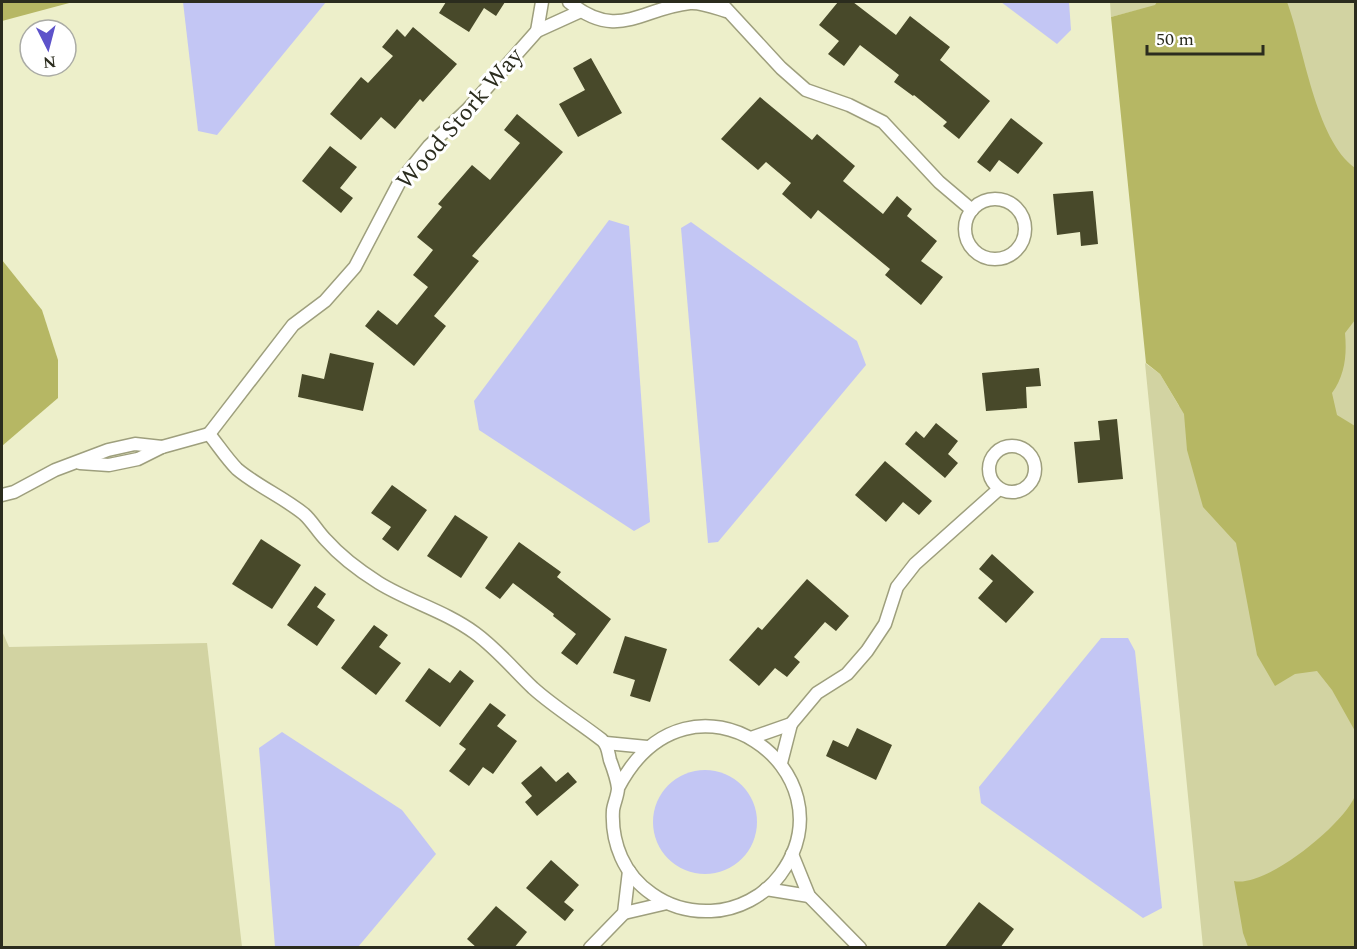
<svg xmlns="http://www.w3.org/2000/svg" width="1357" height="949" font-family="Spectral,serif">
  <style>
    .green { fill: #d2d3a2 }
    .forest { fill: #b6b764 }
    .water { fill: #c3c6f4 }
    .building { fill: #48492a }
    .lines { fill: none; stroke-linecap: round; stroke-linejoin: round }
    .street-casing { stroke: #9e9f7d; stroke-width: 15 }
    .street { stroke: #fff; stroke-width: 12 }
    .labels { text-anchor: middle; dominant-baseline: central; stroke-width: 6; stroke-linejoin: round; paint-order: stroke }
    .street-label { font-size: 24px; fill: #2b2c1e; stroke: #fff }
  </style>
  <rect width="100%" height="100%" fill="#edefca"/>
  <!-- green -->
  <g class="green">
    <polygon points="1110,2 1355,2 1355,947 1203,947 1145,363 1160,374 1179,406 1142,9 1111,17"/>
    <polygon points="2,631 9,647 207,643 242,947 2,947"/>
  </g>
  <!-- forest -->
  <g class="forest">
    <polygon points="2,2 73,2 2,21"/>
    <path d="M1157,2H1287C1304,47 1315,139 1355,168V320L1345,333C1347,355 1345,375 1332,393L1337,415L1355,426V731L1332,690L1317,671L1295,674L1275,686L1257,655L1236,543L1203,507L1187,450L1184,414L1160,374L1146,363L1111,17L1155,5Z"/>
    <polygon points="2,260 42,310 58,360 58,398 2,446"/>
    <path d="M1355,796V947H1248L1243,933L1234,881C1266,888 1343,825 1355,796Z"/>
  </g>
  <!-- water -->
  <g class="water">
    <polygon points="183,2 326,2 217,135 198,131"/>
    <polygon points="1001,2 1069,2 1071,30 1057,44"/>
    <polygon points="609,220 629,226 650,522 634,531 479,430 474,401"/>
    <polygon points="691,222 857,341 866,365 718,542 708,543 681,228"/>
    <polygon points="1101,638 1128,638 1135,651 1162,908 1143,918 981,803 979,787"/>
    <polygon points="282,732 402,810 436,854 358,947 275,947 259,748"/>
    <circle cx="705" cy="822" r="52"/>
  </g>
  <!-- building -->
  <g class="building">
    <polygon points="446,2 505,2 496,16 484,8 469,32 439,13"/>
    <polygon points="838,2 853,2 896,35 910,16 950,47 940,60 990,101 959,139 943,126 947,122 914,95 913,96 894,82 899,75 860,45 844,66 828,54 839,41 819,25"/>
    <polygon points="413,27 457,64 423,102 420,99 395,129 381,117 361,140 330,114 361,77 368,83 393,56 382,47 397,29 405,37"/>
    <polygon points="591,58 622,113 578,137 559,104 585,90 573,68"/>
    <polygon points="760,97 812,140 817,134 855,166 843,181 883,214 897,196 912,209 907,216 937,241 921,261 943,277 921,305 885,275 890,269 818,210 811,219 782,194 791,183 766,162 758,170 721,139"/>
    <polygon points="517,114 563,152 472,256 479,261 434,316 446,326 414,366 365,326 378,310 397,325 428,287 413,275 433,250 417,237 442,207 438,204 472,165 490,180 520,143 504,130"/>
    <polygon points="1011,118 1043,143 1018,174 999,160 990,172 977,162"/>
    <polygon points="330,146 357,167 340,188 353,198 341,213 302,181"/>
    <polygon points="1093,191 1098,244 1081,246 1080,232 1057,235 1053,194"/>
    <polygon points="330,353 374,363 363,411 298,397 302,374 324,379"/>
    <polygon points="1039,368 1041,386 1026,387 1027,408 986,411 982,373"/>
    <polygon points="1117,419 1123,479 1078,483 1074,442 1100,440 1098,421"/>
    <polygon points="936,423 958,441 948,454 958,463 945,478 905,444 916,431 924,438"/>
    <polygon points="885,461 932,501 919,515 903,502 886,522 855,495"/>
    <polygon points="392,485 427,510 398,551 382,539 391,527 371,513"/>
    <polygon points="455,515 488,537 461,578 427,556"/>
    <polygon points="261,539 301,565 272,609 232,584"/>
    <polygon points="519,542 561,572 557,577 611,619 577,665 561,653 576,634 553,616 554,614 513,583 500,599 485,588"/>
    <polygon points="992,554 1034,592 1006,623 978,598 993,581 979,569"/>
    <polygon points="807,579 849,616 836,631 825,622 794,657 800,662 787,677 775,668 759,686 729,660 758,627 762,630"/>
    <polygon points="315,586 326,594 317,607 335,620 317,646 287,625"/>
    <polygon points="374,625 388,635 379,647 401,663 376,695 341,668"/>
    <polygon points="625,636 667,649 650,702 630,696 635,680 613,673"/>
    <polygon points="429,668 450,683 460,670 474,681 440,727 405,701"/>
    <polygon points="490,703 506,715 497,726 517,741 493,774 483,767 469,786 449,771 466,749 459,744"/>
    <polygon points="857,728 892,745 876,780 826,756 833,740 848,747"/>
    <polygon points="541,766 556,782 568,772 577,782 537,816 525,802 532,796 521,783"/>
    <polygon points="551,860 579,885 564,902 574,910 565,921 526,888"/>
    <polygon points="979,902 1014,929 1000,948 944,948"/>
    <polygon points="496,906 527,932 514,948 477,948 467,939"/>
  </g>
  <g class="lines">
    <defs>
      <g id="street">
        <path d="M569,2C618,42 641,8 690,3C701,2 716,8 726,11"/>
        <polyline points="720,2 781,68 806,90 849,105 883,122 939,182 972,210"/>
        <polyline points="537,31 542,2"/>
        <circle cx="995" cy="229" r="30"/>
        <path d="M209,434C218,445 227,459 237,469C257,486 283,497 304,514C312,521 318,532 326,540C341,557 360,571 379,583C410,602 445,611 475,633C497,649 514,670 533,688C554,707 579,722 602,740C608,745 608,752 610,760C613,768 617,779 618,788C618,795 614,803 613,810C611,843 624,875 652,894C669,906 690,912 711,911C738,910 764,896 780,875C857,772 690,650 618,788"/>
        <polyline points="209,434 293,325 325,301 355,267 399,183 429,146 468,109 537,31 581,11"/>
        <circle cx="1012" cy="469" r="23"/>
        <polyline points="80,463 109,465 138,459 162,447 209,434"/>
        <polyline points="2,495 14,492 55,470 108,450 135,444 162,447"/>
        <polyline points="751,738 791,724 817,693 847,674 867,651 885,624 897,587 915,564 999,489"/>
        <polyline points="606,743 647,747"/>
        <polyline points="781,763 791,724"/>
        <polyline points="792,854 809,896 860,948"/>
        <polyline points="766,889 809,896"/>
        <polyline points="624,913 667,903"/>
        <polyline points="590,948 624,913 629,871"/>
      </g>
    </defs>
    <!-- street casing -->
    <use href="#street" class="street-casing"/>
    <!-- street -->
    <use href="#street" class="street"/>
  </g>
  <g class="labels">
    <!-- street labels -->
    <g class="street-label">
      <text transform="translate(460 119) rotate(-49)">Wood Stork Way</text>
    </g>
  </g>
  <!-- border -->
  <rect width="1357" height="949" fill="none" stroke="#2b2c1e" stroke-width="6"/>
  <!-- north arrow -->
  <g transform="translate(48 48) rotate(174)"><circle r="28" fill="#ffffff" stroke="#aaaba5" stroke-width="1.5"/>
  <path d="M0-4.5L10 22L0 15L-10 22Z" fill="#5d52ca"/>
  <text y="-9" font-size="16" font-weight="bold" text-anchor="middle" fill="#2b2c1e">N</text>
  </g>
  <!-- scale -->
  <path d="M1147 45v9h116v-9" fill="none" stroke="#2b2c1e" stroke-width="3"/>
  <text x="1156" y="45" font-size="18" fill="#2b2c1e" stroke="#ffffff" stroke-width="4.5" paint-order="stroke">50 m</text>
</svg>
